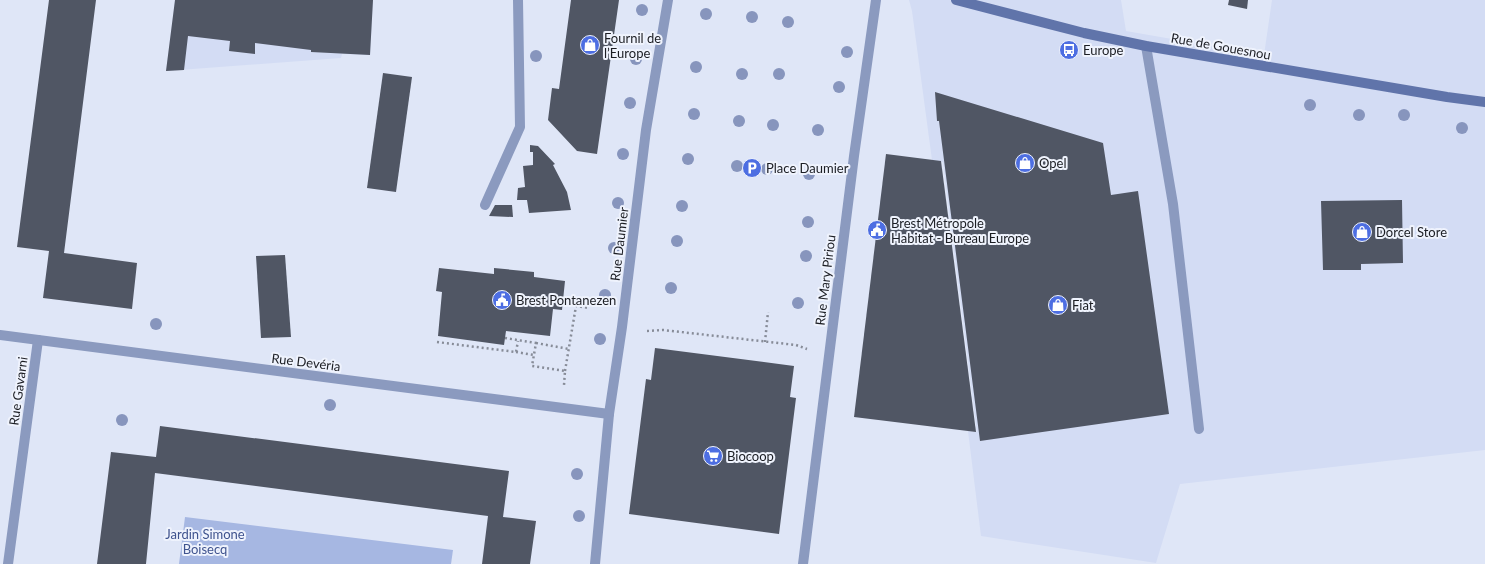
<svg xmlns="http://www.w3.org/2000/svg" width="1485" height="564" font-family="Lato,sans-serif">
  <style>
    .built { fill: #d3dcf4 }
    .green { fill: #a6b7e2 }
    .building { fill: #505664 }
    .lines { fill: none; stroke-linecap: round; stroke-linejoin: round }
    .path { stroke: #878c98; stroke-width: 2.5; stroke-dasharray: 2 3; stroke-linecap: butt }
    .lane { stroke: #8b9abf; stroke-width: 10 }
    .street { stroke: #8b9abf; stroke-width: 10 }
    .secondary { stroke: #6074aa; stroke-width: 10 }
    .tree { fill: #8795bd }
    .labels { text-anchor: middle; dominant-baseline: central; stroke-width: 4; stroke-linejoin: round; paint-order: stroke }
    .poi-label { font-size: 13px; fill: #1b1d23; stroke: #eff3fd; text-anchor: start }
    .street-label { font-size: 13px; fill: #1b1d23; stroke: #eff3fd }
    .park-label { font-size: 13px; fill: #3f538e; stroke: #eff3fd }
  </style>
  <rect width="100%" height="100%" fill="#dfe6f7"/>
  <!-- built -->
  <g class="built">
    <polygon points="175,0 373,0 370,55 342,54 341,58 166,71"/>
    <polygon points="909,0 1121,0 1126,31 1264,55 1272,0 1485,0 1485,450 1180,484 1156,563 981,536 968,431 977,432 943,162 932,160 912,11"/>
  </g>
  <!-- green -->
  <polygon class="green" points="185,517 453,550 451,564 179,564"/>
  <!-- building -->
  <g class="building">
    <polygon points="49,0 96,0 64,253 137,263 132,309 43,298 49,251 17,247"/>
    <polygon points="175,0 373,0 370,55 311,52 311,50 255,43 255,54 229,51 230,41 188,36 184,70 166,71"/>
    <polygon points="571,0 619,0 597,154 577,151 548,120 552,88 559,89"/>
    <polygon points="1229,0 1248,0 1247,9 1228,5"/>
    <polygon points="383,73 412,77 396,192 367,188"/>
    <polygon points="935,92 1103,143 1111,195 1138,191 1169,414 980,441 939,121 937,121"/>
    <polygon points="530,145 538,146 555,164 553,165 567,192 571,210 529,213 527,200 517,200 518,188 525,187 523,166 533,165 533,152 530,152"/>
    <polygon points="886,154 941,161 976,432 854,417"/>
    <polygon points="1402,200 1403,263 1361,264 1361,270 1323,270 1321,201"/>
    <polygon points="495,205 512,205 513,217 489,216"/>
    <polygon points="285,255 291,337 261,338 256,256"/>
    <polygon points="439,268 494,274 494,268 534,272 534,277 565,281 562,310 553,309 550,336 506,331 504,345 438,336 442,292 436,291"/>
    <polygon points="655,348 794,366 790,397 796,398 779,534 629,514 646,379 651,380"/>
    <polygon points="160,426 509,471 503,517 536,521 530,564 482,564 488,516 155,473 146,564 97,564 111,452 156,457"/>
  </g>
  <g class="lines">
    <!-- path -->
    <g class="path">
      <polyline points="647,331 663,330 796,345 807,349"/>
      <polyline points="505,338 536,343 532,366 565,371 564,385"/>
      <polyline points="437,342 516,352 518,341"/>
      <polyline points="765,342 768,312"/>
      <polyline points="536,343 569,349"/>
      <polyline points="516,352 534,355"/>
      <polyline points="565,371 576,306 589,308"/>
    </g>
    <!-- lane -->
    <polyline class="lane" points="1146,46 1173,204 1199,429"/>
    <!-- street -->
    <g class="street">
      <polyline points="485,205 520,127 518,0"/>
      <polyline points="0,335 609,414"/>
      <polyline points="8,564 38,340"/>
      <polyline points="595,564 609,414 622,327 646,130 668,0"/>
      <polyline points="803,564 854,156 876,0"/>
    </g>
    <!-- secondary -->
    <polyline class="secondary" points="956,0 1084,33 1146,46 1447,97 1485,102"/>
  </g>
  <!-- trees -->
  <g class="tree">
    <circle cx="642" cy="10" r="6"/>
    <circle cx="706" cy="14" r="6"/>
    <circle cx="752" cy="17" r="6"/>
    <circle cx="788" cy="22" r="6"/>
    <circle cx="847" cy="52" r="6"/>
    <circle cx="536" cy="56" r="6"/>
    <circle cx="636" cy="59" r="6"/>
    <circle cx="696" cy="67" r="6"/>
    <circle cx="742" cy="74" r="6"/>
    <circle cx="779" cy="74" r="6"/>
    <circle cx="839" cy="87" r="6"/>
    <circle cx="630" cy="103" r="6"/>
    <circle cx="1310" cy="105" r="6"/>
    <circle cx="694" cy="114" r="6"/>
    <circle cx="1359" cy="115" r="6"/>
    <circle cx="1404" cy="115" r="6"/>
    <circle cx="739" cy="121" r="6"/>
    <circle cx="773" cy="125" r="6"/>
    <circle cx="1462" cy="128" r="6"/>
    <circle cx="818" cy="130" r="6"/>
    <circle cx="623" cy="154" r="6"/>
    <circle cx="688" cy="159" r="6"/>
    <circle cx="737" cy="166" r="6"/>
    <circle cx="767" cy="169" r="6"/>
    <circle cx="809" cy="174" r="6"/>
    <circle cx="618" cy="203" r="6"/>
    <circle cx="682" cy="206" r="6"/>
    <circle cx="808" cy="222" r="6"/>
    <circle cx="677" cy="241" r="6"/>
    <circle cx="614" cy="248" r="6"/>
    <circle cx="806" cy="256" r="6"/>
    <circle cx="671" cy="288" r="6"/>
    <circle cx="605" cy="295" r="6"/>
    <circle cx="798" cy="303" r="6"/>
    <circle cx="156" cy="324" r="6"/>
    <circle cx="600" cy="339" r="6"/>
    <circle cx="330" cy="405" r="6"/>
    <circle cx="122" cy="420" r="6"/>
    <circle cx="577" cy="474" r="6"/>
    <circle cx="579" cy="516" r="6"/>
  </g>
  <!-- icons -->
  <defs>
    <symbol id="shop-disc" viewBox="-11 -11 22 22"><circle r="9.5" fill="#4d6ee2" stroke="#eff3fd"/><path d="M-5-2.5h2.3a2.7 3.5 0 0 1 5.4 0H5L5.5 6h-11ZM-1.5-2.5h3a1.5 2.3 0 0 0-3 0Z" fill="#fff"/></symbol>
    <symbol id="bus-disc" viewBox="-11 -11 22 22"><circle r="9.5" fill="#4d6ee2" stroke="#eff3fd"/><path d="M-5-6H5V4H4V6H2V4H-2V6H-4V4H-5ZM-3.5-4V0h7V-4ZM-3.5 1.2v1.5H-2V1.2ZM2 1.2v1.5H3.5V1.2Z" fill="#fff"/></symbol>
    <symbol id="parking-disc" viewBox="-11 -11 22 22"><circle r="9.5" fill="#4d6ee2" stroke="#eff3fd"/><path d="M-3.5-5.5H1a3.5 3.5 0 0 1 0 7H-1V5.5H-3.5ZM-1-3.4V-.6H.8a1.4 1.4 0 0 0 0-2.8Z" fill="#fff"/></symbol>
    <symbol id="civic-disc" viewBox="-11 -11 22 22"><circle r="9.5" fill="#4d6ee2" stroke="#eff3fd"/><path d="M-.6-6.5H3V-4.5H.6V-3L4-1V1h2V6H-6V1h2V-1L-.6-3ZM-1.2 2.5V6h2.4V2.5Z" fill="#fff"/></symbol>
    <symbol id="supermarket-disc" viewBox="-11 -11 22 22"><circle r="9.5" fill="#4d6ee2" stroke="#eff3fd"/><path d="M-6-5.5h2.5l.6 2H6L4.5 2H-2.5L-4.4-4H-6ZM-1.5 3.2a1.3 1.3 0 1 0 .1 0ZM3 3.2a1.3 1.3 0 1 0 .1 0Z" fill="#fff"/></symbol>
  </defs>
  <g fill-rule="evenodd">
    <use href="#shop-disc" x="579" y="34" width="22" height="22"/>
    <use href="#bus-disc" x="1058" y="39" width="22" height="22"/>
    <use href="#shop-disc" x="1014" y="152" width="22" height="22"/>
    <use href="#parking-disc" x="741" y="157" width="22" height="22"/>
    <use href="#civic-disc" x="866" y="219" width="22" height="22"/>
    <use href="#shop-disc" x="1351" y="221" width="22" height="22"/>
    <use href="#civic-disc" x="491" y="289" width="22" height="22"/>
    <use href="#shop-disc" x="1047" y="294" width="22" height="22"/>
    <use href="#supermarket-disc" x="702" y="445" width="22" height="22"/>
  </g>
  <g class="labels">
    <!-- poi labels -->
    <g class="poi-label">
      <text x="604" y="38">Fournil de<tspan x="604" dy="15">l’Europe</tspan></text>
      <text x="1083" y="50">Europe</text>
      <text x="1039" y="163">Opel</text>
      <text x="766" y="168">Place Daumier</text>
      <text x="891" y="223">Brest Métropole<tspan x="891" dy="15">Habitat - Bureau Europe</tspan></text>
      <text x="1376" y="232">Dorcel Store</text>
      <text x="516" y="300">Brest Pontanezen</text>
      <text x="1072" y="305">Fiat</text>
      <text x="727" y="456">Biocoop</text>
    </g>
    <!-- street labels -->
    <g class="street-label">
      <text transform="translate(1221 46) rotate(10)">Rue de Gouesnou</text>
      <text transform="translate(619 244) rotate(-83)">Rue Daumier</text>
      <text transform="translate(825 280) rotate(-83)">Rue Mary Piriou</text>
      <text transform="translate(306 362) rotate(7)">Rue Devéria</text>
      <text transform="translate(18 391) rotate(-82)">Rue Gavarni</text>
    </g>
    <!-- park labels -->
    <g class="park-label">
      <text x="205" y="534">Jardin Simone<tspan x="205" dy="15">Boisecq</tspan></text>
    </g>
  </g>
</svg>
